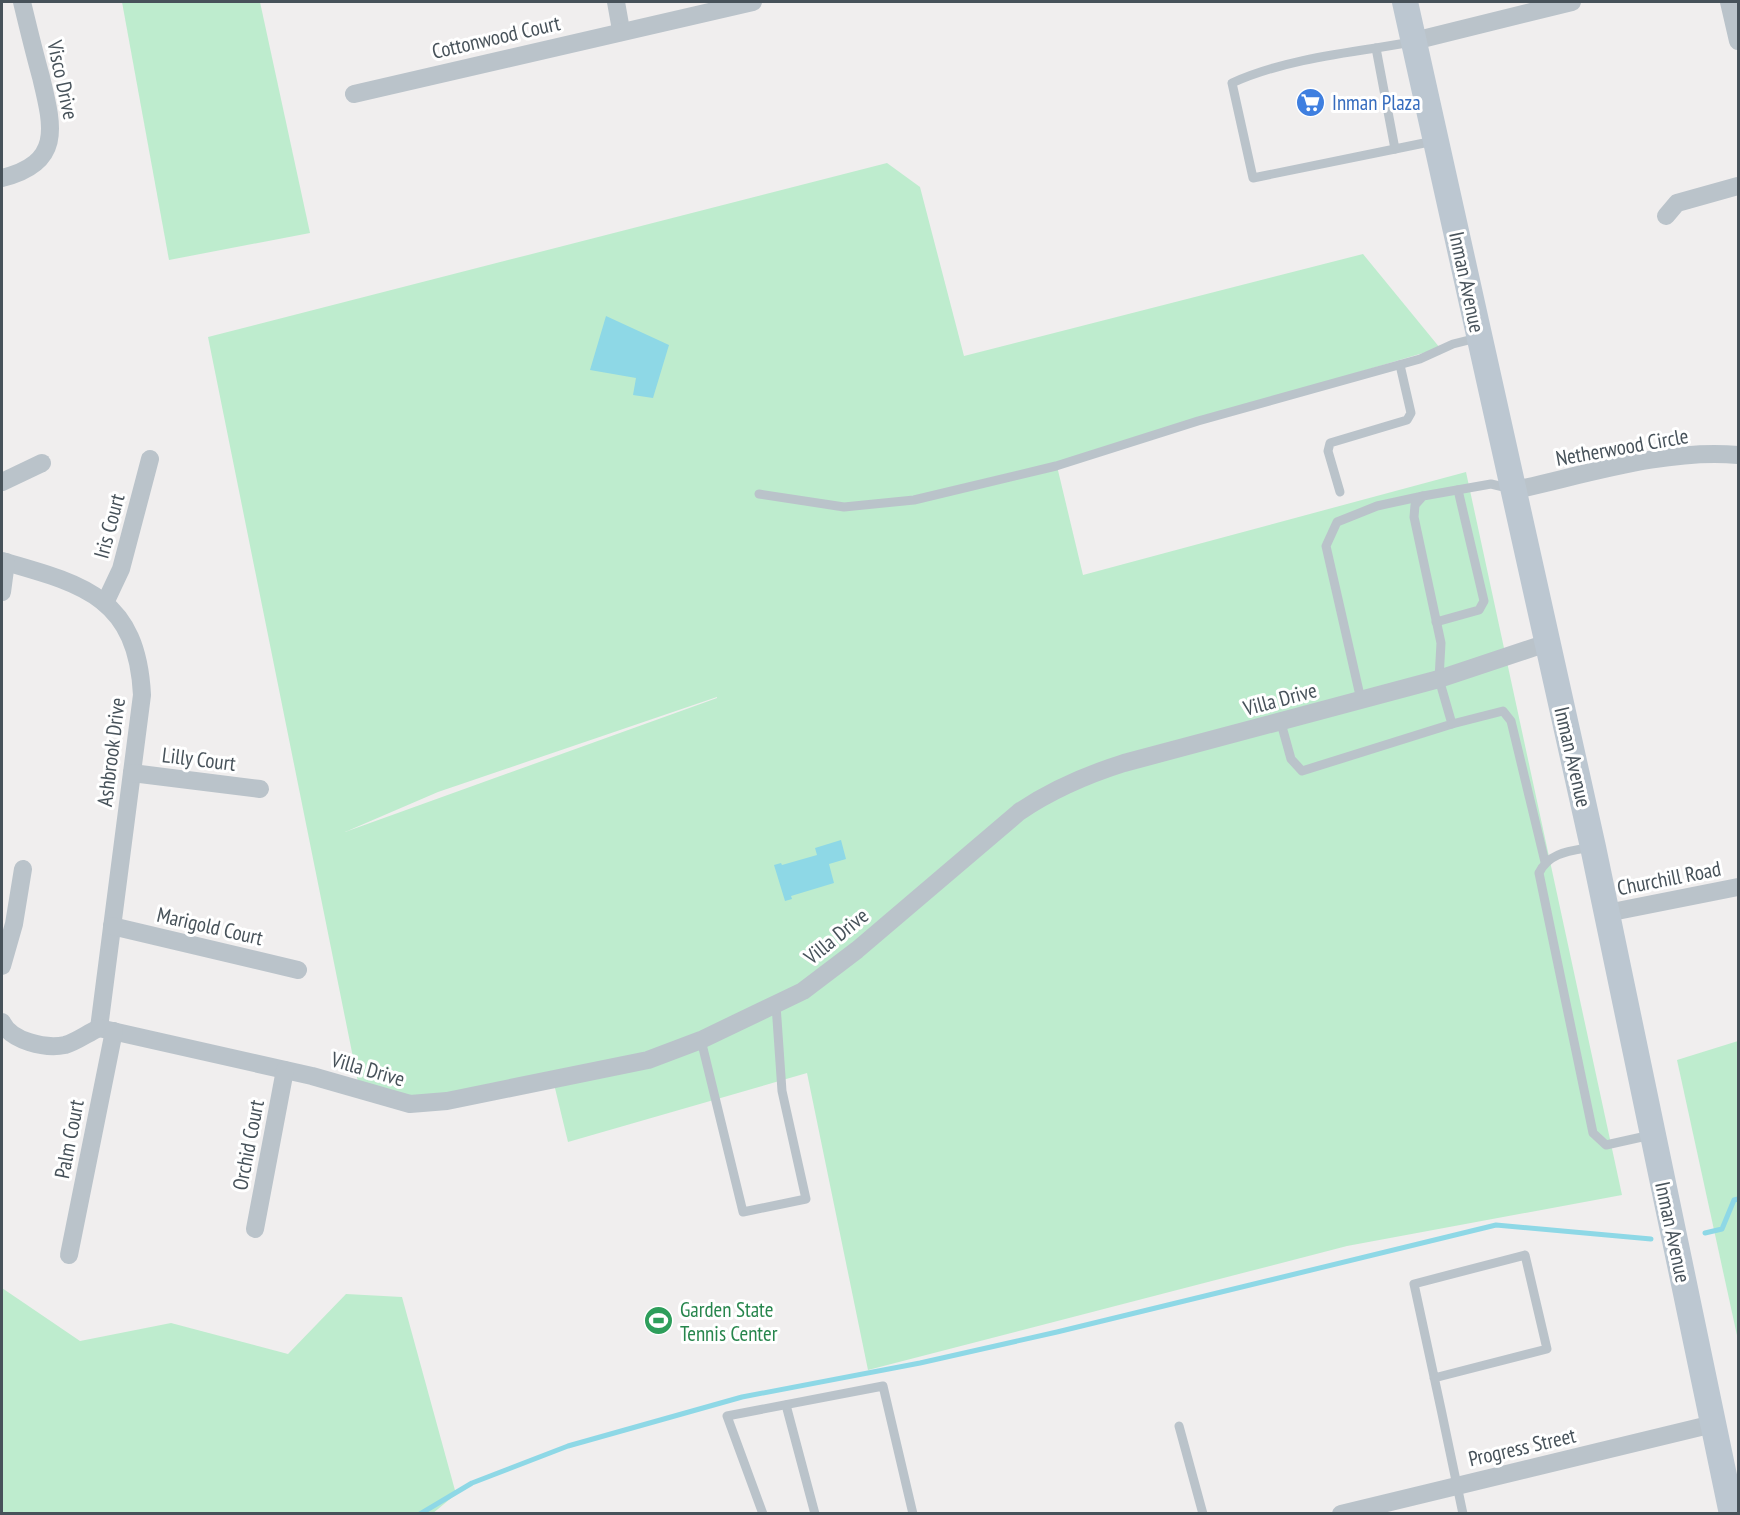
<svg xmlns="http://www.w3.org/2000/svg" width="1740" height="1515" font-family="'PT Sans Narrow',sans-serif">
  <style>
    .green { fill: #beecce; fill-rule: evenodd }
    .water { fill: #8ed8e6 }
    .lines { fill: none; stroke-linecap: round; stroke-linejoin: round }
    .stream { stroke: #8ed8e6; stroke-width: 5 }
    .lane { stroke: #bac3ca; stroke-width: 9 }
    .street { stroke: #bac3ca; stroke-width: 18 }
    .secondary { stroke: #bcc7d1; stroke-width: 26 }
    .labels { text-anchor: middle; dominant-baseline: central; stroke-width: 6; stroke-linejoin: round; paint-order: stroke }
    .street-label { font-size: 21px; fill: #47525a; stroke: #fff }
    .shop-label { font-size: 21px; fill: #366cbe; stroke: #fff; text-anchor: start }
    .leisure-label { font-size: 21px; fill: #27864d; stroke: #fff; text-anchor: start }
  </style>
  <rect width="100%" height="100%" fill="#f0eeee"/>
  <!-- green -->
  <g class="green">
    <polygon points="122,2 260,2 310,233 169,260"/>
    <path d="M887,163L920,187L964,356L1363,254L1440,348L1056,462L1083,575L1466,472L1622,1195L1347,1246L868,1370L807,1073L568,1142L554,1084L452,1108L360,1092L208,337ZM717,697V698L345,832L438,792Z"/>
    <polygon points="1738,1041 1738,1340 1677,1060"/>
    <polygon points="2,1288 80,1341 171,1323 288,1354 346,1294 402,1297 456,1494 432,1514 2,1513"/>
  </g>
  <!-- water -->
  <g class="water">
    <polygon points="606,316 669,345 653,398 633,395 636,378 590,370"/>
    <polygon points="841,840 846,859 829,864 834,883 791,896 792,899 785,901 774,865 781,863 782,865 817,855 815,848"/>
  </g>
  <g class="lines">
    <!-- stream -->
    <g class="stream">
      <polyline points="1705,1233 1722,1229 1734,1200 1738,1199"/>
      <polyline points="420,1514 472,1483 568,1446 742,1397 920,1363 1057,1332 1496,1225 1651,1239"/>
    </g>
    <!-- lane -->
    <g class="lane">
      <polyline points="1412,42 1376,48 1395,149 1434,141"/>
      <path d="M1376,48C1329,55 1276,63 1232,83L1253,178L1395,149"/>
      <polyline points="1340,492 1328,451 1330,443 1407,420 1411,413 1400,365"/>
      <polyline points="759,494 844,507 914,500 1056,466 1198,421 1420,359 1453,344 1477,338"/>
      <polyline points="1436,622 1479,610 1484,601 1458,490"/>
      <polyline points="1361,700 1326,546 1337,522 1377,506 1423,496"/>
      <polyline points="1281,723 1291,759 1302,771 1452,724 1439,679 1441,643 1414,517 1415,505 1423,496 1491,484 1512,489"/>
      <polyline points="1452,724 1503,711 1511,721 1545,862"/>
      <path d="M1592,847C1571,851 1549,852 1539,873L1593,1133L1606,1145L1651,1135"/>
      <polyline points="701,1040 743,1212 806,1199 782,1091 776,1005"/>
      <path d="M1434,1378L1547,1349L1525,1255L1414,1284C1431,1361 1447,1437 1463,1514"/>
      <polyline points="786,1405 815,1514"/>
      <polyline points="1179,1426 1203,1514"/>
      <polyline points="763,1514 727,1416 883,1386 913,1514"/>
    </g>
    <!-- street -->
    <g class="street">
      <polyline points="616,2 621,30"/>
      <polyline points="1729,2 1738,41"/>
      <polyline points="1414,41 1572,2"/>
      <polyline points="354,94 753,2"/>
      <path d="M2,178C63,163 53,127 41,77C34,52 28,27 22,2"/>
      <polyline points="1666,216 1677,203 1738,186"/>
      <polyline points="2,482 42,463"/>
      <path d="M1515,490C1584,475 1668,448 1738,455"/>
      <path d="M2,561C83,584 137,597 142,695L99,1028"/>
      <polyline points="2,592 6,562"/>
      <polyline points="105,603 121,569 150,459"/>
      <polyline points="132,773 260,789"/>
      <polyline points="1607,913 1738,887"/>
      <polyline points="112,926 298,970"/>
      <polyline points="2,966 14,924 23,869"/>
      <path d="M2,1022C11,1041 45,1049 65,1045C76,1042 88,1033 99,1028"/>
      <path d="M99,1028L312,1076L410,1104L447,1101L648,1060L701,1040L803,991L857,950L1019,812C1053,789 1086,775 1124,763L1439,679L1547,643"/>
      <polyline points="255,1229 285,1070"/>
      <polyline points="69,1255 114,1031"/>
      <polyline points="1341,1514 1713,1424"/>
    </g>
    <!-- secondary -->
    <polyline class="secondary" points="1405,2 1593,847 1732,1514"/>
  </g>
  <!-- icons -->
  <defs>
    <symbol id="supermarket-disc" viewBox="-11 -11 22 22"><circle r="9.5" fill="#3f7fe0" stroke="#fff"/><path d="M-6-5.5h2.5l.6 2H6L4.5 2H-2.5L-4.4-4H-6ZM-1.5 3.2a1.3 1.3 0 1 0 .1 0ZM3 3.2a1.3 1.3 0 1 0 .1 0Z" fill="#fff"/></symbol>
    <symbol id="stadium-disc" viewBox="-11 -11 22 22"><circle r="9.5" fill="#2e9e5b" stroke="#fff"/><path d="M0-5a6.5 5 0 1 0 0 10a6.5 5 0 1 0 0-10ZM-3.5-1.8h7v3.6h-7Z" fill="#fff"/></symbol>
  </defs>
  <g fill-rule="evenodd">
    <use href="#supermarket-disc" x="1294" y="86" width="33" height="33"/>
    <use href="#stadium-disc" x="642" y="1304" width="33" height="33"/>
  </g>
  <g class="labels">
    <!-- street labels -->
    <g class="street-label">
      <text transform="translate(496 37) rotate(-13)">Cottonwood Court</text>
      <text transform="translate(63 80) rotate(78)">Visco Drive</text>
      <text transform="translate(1467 282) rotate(78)">Inman Avenue</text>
      <text transform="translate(1622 447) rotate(-10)">Netherwood Circle</text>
      <text transform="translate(109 526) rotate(-75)">Iris Court</text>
      <text transform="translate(1280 699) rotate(-15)">Villa Drive</text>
      <text transform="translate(111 752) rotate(-83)">Ashbrook Drive</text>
      <text transform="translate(1573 757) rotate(77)">Inman Avenue</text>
      <text transform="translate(199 759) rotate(7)">Lilly Court</text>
      <text transform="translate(1669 878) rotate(-11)">Churchill Road</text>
      <text transform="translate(210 926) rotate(13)">Marigold Court</text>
      <text transform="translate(836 936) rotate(-39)">Villa Drive</text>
      <text transform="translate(368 1069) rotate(16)">Villa Drive</text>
      <text transform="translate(69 1139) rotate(-79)">Palm Court</text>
      <text transform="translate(248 1145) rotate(-79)">Orchid Court</text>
      <text transform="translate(1673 1232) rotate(78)">Inman Avenue</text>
      <text transform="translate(1522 1447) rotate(-13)">Progress Street</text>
    </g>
    <!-- shop labels -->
    <g class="shop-label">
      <text x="1332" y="102">Inman Plaza</text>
    </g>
    <!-- leisure labels -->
    <g class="leisure-label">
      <text x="680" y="1309">Garden State<tspan x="680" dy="24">Tennis Center</tspan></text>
    </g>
  </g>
  <!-- border -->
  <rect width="1740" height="1515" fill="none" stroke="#47525a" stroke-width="6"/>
</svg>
